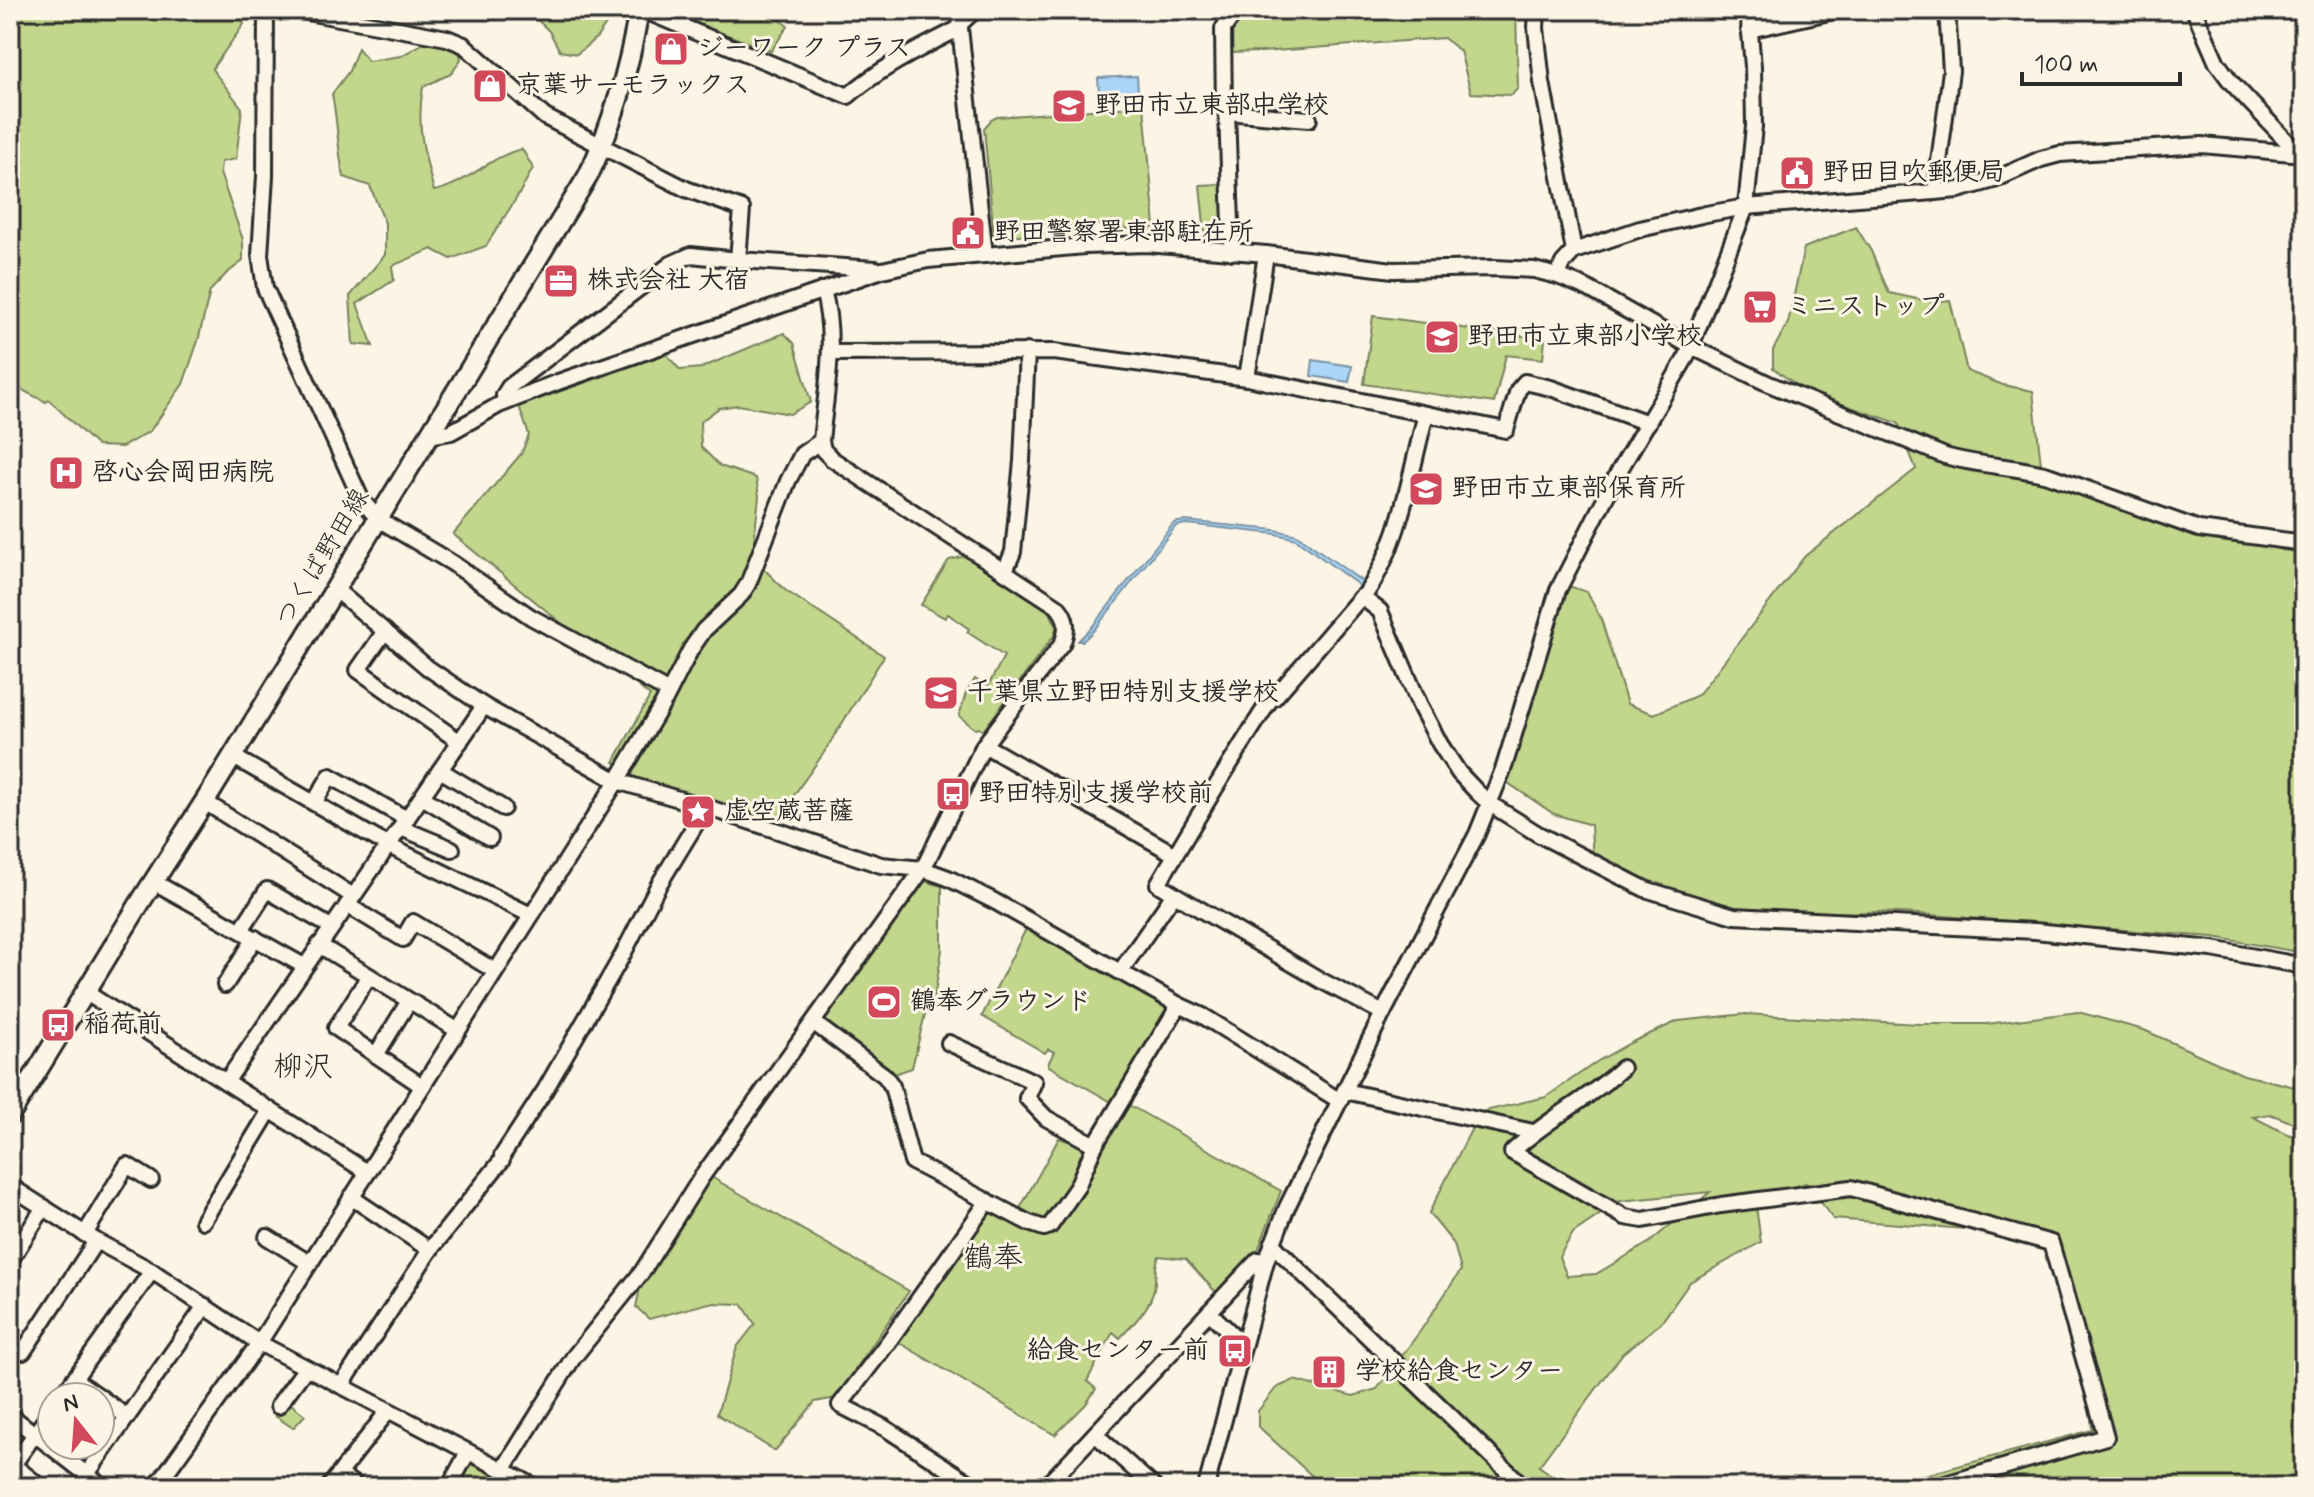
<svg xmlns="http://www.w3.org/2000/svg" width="2314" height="1497" font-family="Mynerve,'Klee One',sans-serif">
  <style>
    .green { fill: #c2d68c; stroke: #76805c; stroke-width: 2; fill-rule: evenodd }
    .water { fill: #abd6f7; stroke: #7892a5; stroke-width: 2 }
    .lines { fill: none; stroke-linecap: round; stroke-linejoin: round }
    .minor-casing { stroke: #2b2b2b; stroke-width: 20 }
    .major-casing { stroke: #2b2b2b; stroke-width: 24 }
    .minor { stroke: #fcf5e5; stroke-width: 14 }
    .major { stroke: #fcf5e5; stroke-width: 18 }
    .labels { text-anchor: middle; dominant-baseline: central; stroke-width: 6; stroke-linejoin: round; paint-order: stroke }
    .poi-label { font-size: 26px; font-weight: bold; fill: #2b2b2b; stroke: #fcf5e5; text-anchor: start }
    .street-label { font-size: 26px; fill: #2b2b2b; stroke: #fcf5e5 }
    .quarter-label { font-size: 30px; fill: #2b2b2b; stroke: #fcf5e5 }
  </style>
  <rect width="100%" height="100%" fill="#fcf5e5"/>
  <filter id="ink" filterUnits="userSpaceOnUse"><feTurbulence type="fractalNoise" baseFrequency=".0125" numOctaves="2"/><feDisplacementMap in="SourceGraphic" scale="16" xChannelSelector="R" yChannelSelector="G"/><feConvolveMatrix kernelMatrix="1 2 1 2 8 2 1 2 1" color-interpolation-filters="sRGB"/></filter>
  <g filter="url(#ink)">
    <!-- green -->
    <g class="green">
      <polygon points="10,10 240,10 244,24 212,69 242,108 236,159 221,162 220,173 243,240 243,261 226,274 210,291 198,341 183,384 150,431 122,447 97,446 49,400 46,402 10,384"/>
      <polygon points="527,10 616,10 597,37 577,54 560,51 549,31"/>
      <polygon points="676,10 767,10 788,26 771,51 673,15"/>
      <polygon points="1229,10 1516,10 1518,88 1512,95 1471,93 1460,51 1444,38 1261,52 1228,53 1218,37 1223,16"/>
      <path d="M455,35L461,59L452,73L423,87C416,126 424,153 434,191C466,185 490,156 522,149L533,168L519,194L486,246L451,259L432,249L392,266L394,280L357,304L373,346L353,344L350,296L385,255V223L370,186L344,177C337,150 338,122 332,94L349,71L358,48L368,61L401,56L422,44Z"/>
      <polygon points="1144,106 1155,226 1149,231 1143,231 1094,224 1063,226 1042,234 994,236 984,128 991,120 997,117"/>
      <polygon points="1221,184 1225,185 1229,246 1206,244 1200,185"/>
      <polygon points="1856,227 1871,251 1889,293 1931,302 1950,300 1967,371 2003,385 2033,391 2041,464 2101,502 2282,550 2304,553 2304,953 2213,937 1918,914 1878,912 1713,915 1593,863 1591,825 1554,814 1505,781 1566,585 1587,592 1601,619 1627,704 1654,714 1698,695 1805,556 1916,469 1898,423 1806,392 1773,368 1773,350 1788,323 1804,248"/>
      <polygon points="1373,316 1545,339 1543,359 1506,355 1494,403 1364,384"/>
      <polygon points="784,333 794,343 811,402 790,414 738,405 719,408 700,422 701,447 720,466 756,478 759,496 754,541 763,568 785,590 884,656 823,754 774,823 711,807 699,821 614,762 650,696 453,534 521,454 529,435 519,406 609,374 656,342 680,370 701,368"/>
      <polygon points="965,556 1050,612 1056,626 1055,634 983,731 979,728 975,729 959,716 966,693 975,679 987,688 1004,656 967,632 969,629 948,614 945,618 921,605 949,560"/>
      <polygon points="924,881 942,886 942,950 935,993 926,1010 912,1068 888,1076 821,1022"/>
      <polygon points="1027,927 1169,1006 1170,1011 1113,1103 1049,1066 1048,1064 1054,1052 1048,1049 1045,1053 982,1016"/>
      <path d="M2078,1012L2144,1030L2244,1075L2304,1089V1127L2270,1114L2253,1117L2287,1134L2304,1138V1487H1848L1873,1481L1925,1475L2092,1430L2086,1353L2046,1235L1833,1219L1806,1183L1755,1199L1761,1242L1690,1282L1661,1323L1623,1353L1539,1466L1568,1487H1324L1258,1426V1411L1276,1388L1294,1380L1353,1396L1377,1389L1421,1330L1461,1270L1454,1244L1429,1213L1480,1112L1546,1097L1598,1061L1632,1042L1678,1021L1746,1014L1919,1024H1987ZM1710,1192L1650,1242L1596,1274L1567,1276L1559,1257L1573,1233L1620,1201Z"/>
      <path d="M1129,1105L1281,1191L1258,1250L1219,1296L1186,1259L1159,1256C1153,1270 1157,1276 1154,1289C1150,1309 1133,1324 1120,1338L1113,1332L1087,1381L1096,1389L1086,1404L1055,1435L893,1339L987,1208L1013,1221L1059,1138L1101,1152Z"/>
      <polygon points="706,1174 909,1291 836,1398 815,1402 775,1451 717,1414 737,1347 755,1324 742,1304 709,1303 649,1319 636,1307 642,1278"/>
      <polygon points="287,1401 305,1415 293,1428 275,1416"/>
      <polygon points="100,1402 119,1420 88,1464 83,1465 56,1445 100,1445"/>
      <polygon points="473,1461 501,1476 495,1487 454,1487 468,1462"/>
    </g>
    <!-- water -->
    <g class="water">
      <polygon points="1137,76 1138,91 1099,94 1098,78"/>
      <polygon points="1313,360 1352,366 1349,382 1311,376"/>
      <polygon points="1185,521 1275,530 1297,535 1367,585 1364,589 1296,539 1276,534 1186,524 1176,526 1094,630 1083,641 1078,641 1091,628 1174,523"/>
    </g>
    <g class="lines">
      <defs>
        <g id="minor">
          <polyline points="266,10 265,176 260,255 265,288 361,499 378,519 452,563 531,617 669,692"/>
          <polyline points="296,10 447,38 464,45 545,117 686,189 742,209 738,260"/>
          <path d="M643,10L848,96C881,67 921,48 960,28V24L975,10"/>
          <polyline points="1537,10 1536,28 1542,82 1574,251"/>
          <polyline points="2194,10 2217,63 2231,82 2299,154"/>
          <polyline points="960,28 985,255"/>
          <polyline points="1749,30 1838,10"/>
          <polyline points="1227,112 1309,119"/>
          <polyline points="1935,192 1951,71 1947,10"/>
          <polyline points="1232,252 1227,112 1224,108 1223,29 1237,10"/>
          <polyline points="1558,276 1563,263 1574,251 1640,229 1706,214 1746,207 1959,190 1994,180 2041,159 2060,154 2202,145 2304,154"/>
          <polyline points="830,353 1054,352 1247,378 1506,430 1518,390 1525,382 1551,388 1648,423"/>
          <polyline points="1247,378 1266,254"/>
          <polyline points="505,402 504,395 509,387 671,264 691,255 738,260 876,269"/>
          <path d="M428,436L451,432L499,405L558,382L882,270L928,260L1085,246L1147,244L1266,254L1393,270L1495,268L1534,270L1558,276L1587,288L1690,346L1769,384L1945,456C1979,466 2014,466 2048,475L2199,529L2304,543"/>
          <polyline points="1005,571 1013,552 1022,461 1027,351"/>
          <polyline points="335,589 428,668 484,706 617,781 706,807 881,865 923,869 948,878 994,901 1179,1005 1203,1016 1340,1101"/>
          <polyline points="1363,598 1380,611 1421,708 1440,744 1459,773 1477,792 1490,804 1538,834 1645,889 1734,916 2035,931 2212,949 2304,966"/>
          <polyline points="385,631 358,670 460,742"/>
          <polyline points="984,745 1174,854"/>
          <polyline points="232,756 389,846 531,915"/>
          <polyline points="440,770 503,808"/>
          <polyline points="422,797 490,838"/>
          <polyline points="205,802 353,896"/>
          <polyline points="314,803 330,776 407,819"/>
          <polyline points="401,828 452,849"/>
          <polyline points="154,882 304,966"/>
          <polyline points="1174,894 1322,981 1383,1013"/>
          <polyline points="347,905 403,939 413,922 495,971"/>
          <polyline points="241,930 267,890 331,927"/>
          <polyline points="319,945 457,1030"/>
          <path d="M1120,972L1174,894L1158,884C1195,821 1232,759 1272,697L1274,698L1361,597L1363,598C1401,544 1409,477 1426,414"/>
          <polyline points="369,976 336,1028 422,1086"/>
          <polyline points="225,985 255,938"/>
          <polyline points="85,992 367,1172"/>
          <polyline points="814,1023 885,1076 892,1086 912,1162 1029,1223 1044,1228 1050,1226 1077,1187 1095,1145"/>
          <polyline points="949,1043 1034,1082 1027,1098 1046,1118 1095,1145 1179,1005"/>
          <polyline points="376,1055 409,1001"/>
          <path d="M1622,1068C1588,1100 1545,1120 1512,1152L1625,1217L1643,1220L1721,1205L1851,1188L2051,1243L2106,1437L1935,1487"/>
          <polyline points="226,1082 484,706"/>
          <polyline points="1345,1091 1533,1132"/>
          <polyline points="10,1186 96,1241 152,1271 259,1343 536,1487"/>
          <polyline points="351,1197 430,1250"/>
          <polyline points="203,1221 270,1110"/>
          <polyline points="85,1234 127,1165 151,1180"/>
          <polyline points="267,1237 309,1263"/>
          <polyline points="1272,1244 1524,1487"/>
          <polyline points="10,1261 44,1207"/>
          <polyline points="1209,1312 1237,1339 1244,1341"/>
          <polyline points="10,1344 23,1352 96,1241"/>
          <polyline points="74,1379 100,1397"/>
          <polyline points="341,1386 430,1250 502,1160 502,1156 545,1090 622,956 658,886 706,807"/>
          <polyline points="61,1397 152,1271"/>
          <polyline points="100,1397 127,1417"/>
          <polyline points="278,1406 306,1368"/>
          <polyline points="10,1415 103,1487"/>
          <polyline points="1095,1434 1154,1487"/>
          <path d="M503,1470L573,1358L642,1272L701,1178L923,869L984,745L1062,644C1068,629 1068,618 1057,606L832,459L823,450L821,441C826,390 837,340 823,290"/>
          <polyline points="87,1474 205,1306"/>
          <polyline points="340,1474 357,1487"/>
          <polyline points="41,1487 13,1465 52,1410"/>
          <polyline points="156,1487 259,1343 617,781 665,700 691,649 704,630 741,595 748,584 788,481 802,454 821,441"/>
          <polyline points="329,1487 388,1411"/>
          <polyline points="449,1487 468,1452"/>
          <polyline points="976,1487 885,1428 840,1405 889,1341 988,1201"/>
          <polyline points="1045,1487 1258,1260 1266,1261"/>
          <polyline points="1206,1487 1266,1261 1287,1207 1383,1013 1477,834 1504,767 1558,590 1619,471 1687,356 1746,207 1754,126 1753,67 1748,10"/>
        </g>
        <path id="major" d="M10,1115L143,898L212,790L588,176C614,122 629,69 639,10"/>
      </defs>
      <!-- minor casing -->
      <use href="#minor" class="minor-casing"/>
      <!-- major casing -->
      <use href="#major" class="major-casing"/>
      <!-- minor -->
      <use href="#minor" class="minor"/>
      <!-- major -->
      <use href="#major" class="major"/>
    </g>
  </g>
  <!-- icons -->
  <defs>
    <symbol id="shop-square" viewBox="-11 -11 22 22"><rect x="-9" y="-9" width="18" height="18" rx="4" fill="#d1495b" stroke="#fcf5e5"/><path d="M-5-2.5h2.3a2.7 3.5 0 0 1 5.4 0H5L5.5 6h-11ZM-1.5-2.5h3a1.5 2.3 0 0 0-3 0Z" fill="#fff"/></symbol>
    <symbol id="school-square" viewBox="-11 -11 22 22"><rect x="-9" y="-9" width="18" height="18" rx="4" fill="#d1495b" stroke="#fcf5e5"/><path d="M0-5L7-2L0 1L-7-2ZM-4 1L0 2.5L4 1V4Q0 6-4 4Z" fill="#fff"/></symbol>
    <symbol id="civic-square" viewBox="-11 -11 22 22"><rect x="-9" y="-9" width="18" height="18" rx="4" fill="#d1495b" stroke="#fcf5e5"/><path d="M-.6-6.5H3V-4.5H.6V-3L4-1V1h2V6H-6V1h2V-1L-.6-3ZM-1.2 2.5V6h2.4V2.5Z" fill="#fff"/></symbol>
    <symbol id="office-square" viewBox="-11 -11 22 22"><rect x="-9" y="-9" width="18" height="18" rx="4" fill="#d1495b" stroke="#fcf5e5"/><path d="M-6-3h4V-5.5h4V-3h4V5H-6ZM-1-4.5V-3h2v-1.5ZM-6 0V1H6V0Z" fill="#fff"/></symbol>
    <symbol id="supermarket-square" viewBox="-11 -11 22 22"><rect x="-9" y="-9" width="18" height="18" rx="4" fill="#d1495b" stroke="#fcf5e5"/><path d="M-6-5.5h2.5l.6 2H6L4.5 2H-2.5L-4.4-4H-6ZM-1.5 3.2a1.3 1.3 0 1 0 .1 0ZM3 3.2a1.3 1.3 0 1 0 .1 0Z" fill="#fff"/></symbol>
    <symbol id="hospital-square" viewBox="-11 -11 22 22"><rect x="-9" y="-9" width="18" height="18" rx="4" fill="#d1495b" stroke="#fcf5e5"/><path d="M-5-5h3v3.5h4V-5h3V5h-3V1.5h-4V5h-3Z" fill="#fff"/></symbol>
    <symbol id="bus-square" viewBox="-11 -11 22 22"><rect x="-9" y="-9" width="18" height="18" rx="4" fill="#d1495b" stroke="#fcf5e5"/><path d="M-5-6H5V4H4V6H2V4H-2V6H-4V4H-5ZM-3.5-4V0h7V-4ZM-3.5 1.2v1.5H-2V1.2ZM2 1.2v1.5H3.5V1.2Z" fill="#fff"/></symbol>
    <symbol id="sight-square" viewBox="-11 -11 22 22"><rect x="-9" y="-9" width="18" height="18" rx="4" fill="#d1495b" stroke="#fcf5e5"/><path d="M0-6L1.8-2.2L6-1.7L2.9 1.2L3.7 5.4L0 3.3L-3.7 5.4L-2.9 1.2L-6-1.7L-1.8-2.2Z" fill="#fff"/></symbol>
    <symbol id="stadium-square" viewBox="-11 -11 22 22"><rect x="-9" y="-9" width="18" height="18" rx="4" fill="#d1495b" stroke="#fcf5e5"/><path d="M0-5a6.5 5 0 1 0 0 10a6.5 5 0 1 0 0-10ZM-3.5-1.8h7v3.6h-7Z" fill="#fff"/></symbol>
    <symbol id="building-square" viewBox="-11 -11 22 22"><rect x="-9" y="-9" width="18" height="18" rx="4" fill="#d1495b" stroke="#fcf5e5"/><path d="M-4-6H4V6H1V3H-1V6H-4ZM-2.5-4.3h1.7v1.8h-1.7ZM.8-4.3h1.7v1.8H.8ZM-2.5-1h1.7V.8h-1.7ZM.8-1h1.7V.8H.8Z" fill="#fff"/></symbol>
  </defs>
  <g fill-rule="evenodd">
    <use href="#shop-square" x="651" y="29" width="40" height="40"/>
    <use href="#shop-square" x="470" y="66" width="40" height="40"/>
    <use href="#school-square" x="1049" y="86" width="40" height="40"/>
    <use href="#civic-square" x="1777" y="153" width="40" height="40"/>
    <use href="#civic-square" x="948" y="213" width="40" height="40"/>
    <use href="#office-square" x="541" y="261" width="40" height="40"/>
    <use href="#supermarket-square" x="1740" y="287" width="40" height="40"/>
    <use href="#school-square" x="1422" y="317" width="40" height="40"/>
    <use href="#hospital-square" x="46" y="453" width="40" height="40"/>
    <use href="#school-square" x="1406" y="469" width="40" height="40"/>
    <use href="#school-square" x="921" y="673" width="40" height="40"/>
    <use href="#bus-square" x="933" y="774" width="40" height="40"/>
    <use href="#sight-square" x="678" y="792" width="40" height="40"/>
    <use href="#stadium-square" x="864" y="982" width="40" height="40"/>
    <use href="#bus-square" x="38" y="1005" width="40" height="40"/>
    <use href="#bus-square" x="1215" y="1331" width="40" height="40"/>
    <use href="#building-square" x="1309" y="1352" width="40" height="40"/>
  </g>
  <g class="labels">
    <!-- poi labels -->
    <g class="poi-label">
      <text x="697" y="49">ジーワーク プラス</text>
      <text x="516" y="86">京葉サーモラックス</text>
      <text x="1095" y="106">野田市立東部中学校</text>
      <text x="1823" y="173">野田目吹郵便局</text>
      <text x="994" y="233">野田警察署東部駐在所</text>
      <text x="587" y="281">株式会社 大宿</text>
      <text x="1786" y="307">ミニストップ</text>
      <text x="1468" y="337">野田市立東部小学校</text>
      <text x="92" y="473">啓心会岡田病院</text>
      <text x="1452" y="489">野田市立東部保育所</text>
      <text x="967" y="693">千葉県立野田特別支援学校</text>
      <text x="979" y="794">野田特別支援学校前</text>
      <text x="724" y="812">虚空蔵菩薩</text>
      <text x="910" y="1002">鶴奉グラウンド</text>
      <text x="84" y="1025">稲荷前</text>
      <text x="1209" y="1351" text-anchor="end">給食センター前</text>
      <text x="1355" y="1372">学校給食センター</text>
    </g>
    <!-- street labels -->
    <g class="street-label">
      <text transform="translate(323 558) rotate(-59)">つくば野田線</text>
    </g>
    <!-- quarter labels -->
    <g class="quarter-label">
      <text x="303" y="1067">柳沢</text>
      <text x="993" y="1258">鶴奉</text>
    </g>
  </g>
  <!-- margin -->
  <rect width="2314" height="1497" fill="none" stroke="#fcf5e5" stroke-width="40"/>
  <rect x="20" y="20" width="2274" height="1457" fill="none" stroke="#2b2b2b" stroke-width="3" filter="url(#ink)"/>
  <!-- north arrow -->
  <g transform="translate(76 1421) rotate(343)"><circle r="38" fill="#fcf5e5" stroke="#a8a49b" stroke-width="2"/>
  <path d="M0-6L14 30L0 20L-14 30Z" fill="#d1495b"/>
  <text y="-12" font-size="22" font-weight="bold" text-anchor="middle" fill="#2b2b2b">N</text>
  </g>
  <!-- scale -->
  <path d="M2022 72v12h158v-12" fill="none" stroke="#2b2b2b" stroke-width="4"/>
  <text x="2034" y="72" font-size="24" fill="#2b2b2b" stroke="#fcf5e5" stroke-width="6" paint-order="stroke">100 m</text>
</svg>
